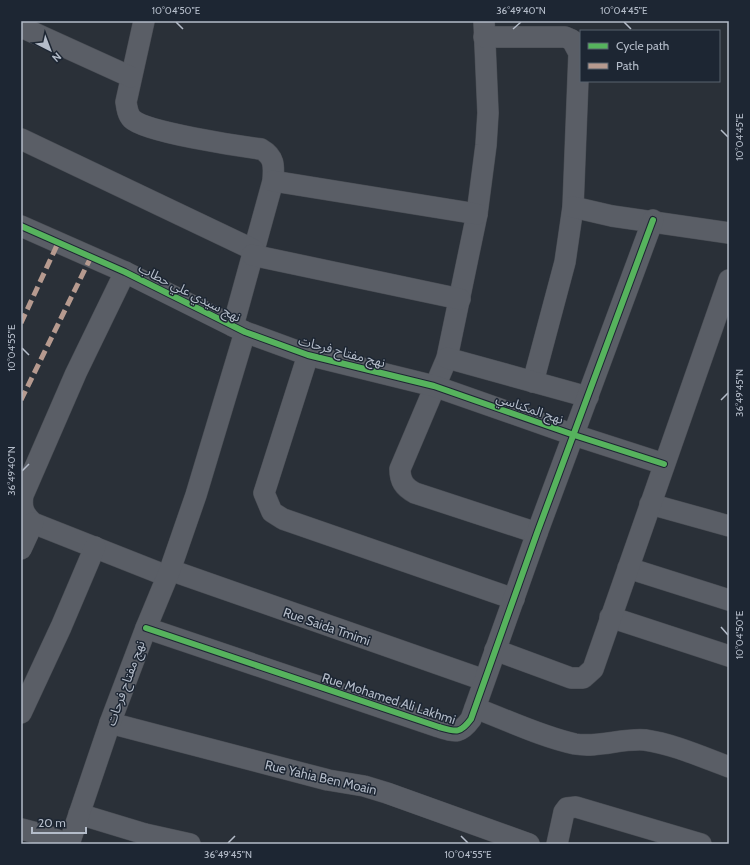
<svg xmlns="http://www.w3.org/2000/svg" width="750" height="865" font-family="Cabin,'Noto Sans Arabic',sans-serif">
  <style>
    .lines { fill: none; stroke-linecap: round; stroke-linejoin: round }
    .minor-casing { stroke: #484c53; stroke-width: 22 }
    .minor { stroke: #5a5e66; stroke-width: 21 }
    .quiet { stroke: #b69a8f; stroke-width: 5; stroke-dasharray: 10 5; stroke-linecap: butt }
    .cycleway-casing { stroke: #1d2633; stroke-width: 8 }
    .cycleway { stroke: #56b35d; stroke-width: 6 }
    .ticks { fill: none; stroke: #b4bcc9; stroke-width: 1.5 }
    .labels { text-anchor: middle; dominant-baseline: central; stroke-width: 3; stroke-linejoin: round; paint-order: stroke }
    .street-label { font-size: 13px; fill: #b4bcc9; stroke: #1d2633 }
    .neatline { fill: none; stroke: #b4bcc9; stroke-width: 1.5 }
    .ticks-label { font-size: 10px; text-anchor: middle; fill: #b4bcc9 }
  </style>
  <rect width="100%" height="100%" fill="#2a3038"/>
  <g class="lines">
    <defs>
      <g id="minor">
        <path d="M144,21L126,102C127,109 128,115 132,119C145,132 238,146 261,149C275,157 274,166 273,181L233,326"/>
        <path d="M484,21L488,113L486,145L477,214L447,358L400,469C400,481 404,487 415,493L537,533"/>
        <polyline points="21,27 131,77"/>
        <polyline points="484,37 565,37 572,40 579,53 573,207 565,262 533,382"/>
        <polyline points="21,139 254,250"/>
        <polyline points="273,181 477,214"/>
        <polyline points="573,207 612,216 729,233"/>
        <polyline points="21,226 125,272 245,332 308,355 434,386 574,435 664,464"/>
        <polyline points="252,255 460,299"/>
        <path d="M125,272L76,373L23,495C21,507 23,514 33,523L167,576"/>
        <polyline points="308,355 264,493 272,512 283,519 514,599"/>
        <polyline points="447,358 588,397"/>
        <polyline points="650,504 729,526"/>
        <polyline points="21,549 33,523"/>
        <polyline points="628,568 729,600"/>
        <polyline points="170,570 484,680"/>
        <polyline points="610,617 729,656"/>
        <path d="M146,628L439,727C456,732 460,734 471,719L537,533L653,220"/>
        <polyline points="495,650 571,678 583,678 593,669 729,280"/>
        <path d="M475,708C507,720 542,737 575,744C598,748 622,738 645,740C673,744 702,757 729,767"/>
        <polyline points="21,713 61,627 95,547"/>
        <polyline points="110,723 328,780 364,786 387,793 529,844"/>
        <polyline points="79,814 145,834 190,844"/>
        <polyline points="21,829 48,836 66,844"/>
        <polyline points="69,844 110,723 146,628 170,570 196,495 245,332"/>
        <polyline points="557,844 564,812 567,808 576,807 701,844"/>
      </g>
    </defs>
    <!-- minor casing -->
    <use href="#minor" class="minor-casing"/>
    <!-- minor -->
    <use href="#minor" class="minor"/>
    <!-- quiet -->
    <g class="quiet">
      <polyline points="21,323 58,243"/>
      <polyline points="21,400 91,257"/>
    </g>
    <defs>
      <g id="cycleway">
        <polyline points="21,226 125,272 245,332 308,355 434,386 574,435 664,464"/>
        <path d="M146,628L439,727C456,732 460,734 471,719L537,533L653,220"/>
      </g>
    </defs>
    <!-- cycleway casing -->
    <use href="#cycleway" class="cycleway-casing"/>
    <!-- cycleway -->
    <use href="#cycleway" class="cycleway"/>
  </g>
  <!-- ticks -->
  <path class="ticks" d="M176,22L183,29M624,22L631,29M513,29L521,22M721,130L728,137M22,348L29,355M721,400L728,393M22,471L29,464M721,627L728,635M461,836L468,843M228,843L235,836"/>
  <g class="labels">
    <!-- street labels -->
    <g class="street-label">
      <text transform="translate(190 292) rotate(27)">نهج سيدي علي حطاب</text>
      <text transform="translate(342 351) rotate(15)">نهج مفتاح فرحات</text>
      <text transform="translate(530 408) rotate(19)">نهج المكناسي</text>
      <text transform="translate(327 626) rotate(19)">Rue Saida Tmimi</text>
      <text transform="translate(125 683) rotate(-70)">نهج مفتاح فرحات</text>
      <text transform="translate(389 698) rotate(18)">Rue Mohamed Ali Lakhmi</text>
      <text transform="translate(321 777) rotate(13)">Rue Yahia Ben Moain</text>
    </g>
  </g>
  <!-- border -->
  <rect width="750" height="865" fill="none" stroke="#1d2633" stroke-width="44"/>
  <!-- legend -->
  <rect x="580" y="30" width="140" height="52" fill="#1d2633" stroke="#59626f"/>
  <rect x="588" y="43" width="20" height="6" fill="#56b35d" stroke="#59626f"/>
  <text x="616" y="50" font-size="12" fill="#b4bcc9">Cycle path</text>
  <rect x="588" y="63" width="20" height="6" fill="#b69a8f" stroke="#59626f"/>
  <text x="616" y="70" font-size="12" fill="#b4bcc9">Path</text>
  <!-- north arrow -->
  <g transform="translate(50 50) rotate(138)" stroke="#1d2633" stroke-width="3" paint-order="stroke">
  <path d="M0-3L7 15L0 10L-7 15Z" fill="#b4bcc9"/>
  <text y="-6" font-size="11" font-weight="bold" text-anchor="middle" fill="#b4bcc9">N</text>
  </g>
  <!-- scale -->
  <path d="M32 827v6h54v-6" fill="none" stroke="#b4bcc9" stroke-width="2"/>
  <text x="38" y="827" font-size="12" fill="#b4bcc9" stroke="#1d2633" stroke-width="3" paint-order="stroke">20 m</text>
  <rect x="22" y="22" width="706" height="821" class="neatline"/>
  <g class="ticks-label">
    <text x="176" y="14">10°04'50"E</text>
    <text x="521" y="14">36°49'40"N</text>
    <text x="624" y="14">10°04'45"E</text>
    <text transform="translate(739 137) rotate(-90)" y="4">10°04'45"E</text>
    <text transform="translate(11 348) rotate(-90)" y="4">10°04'55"E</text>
    <text transform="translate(739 393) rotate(-90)" y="4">36°49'45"N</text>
    <text transform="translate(11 471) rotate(-90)" y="4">36°49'40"N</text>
    <text transform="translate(739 635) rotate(-90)" y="4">10°04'50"E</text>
    <text x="228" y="858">36°49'45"N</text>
    <text x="468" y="858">10°04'55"E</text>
  </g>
</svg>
